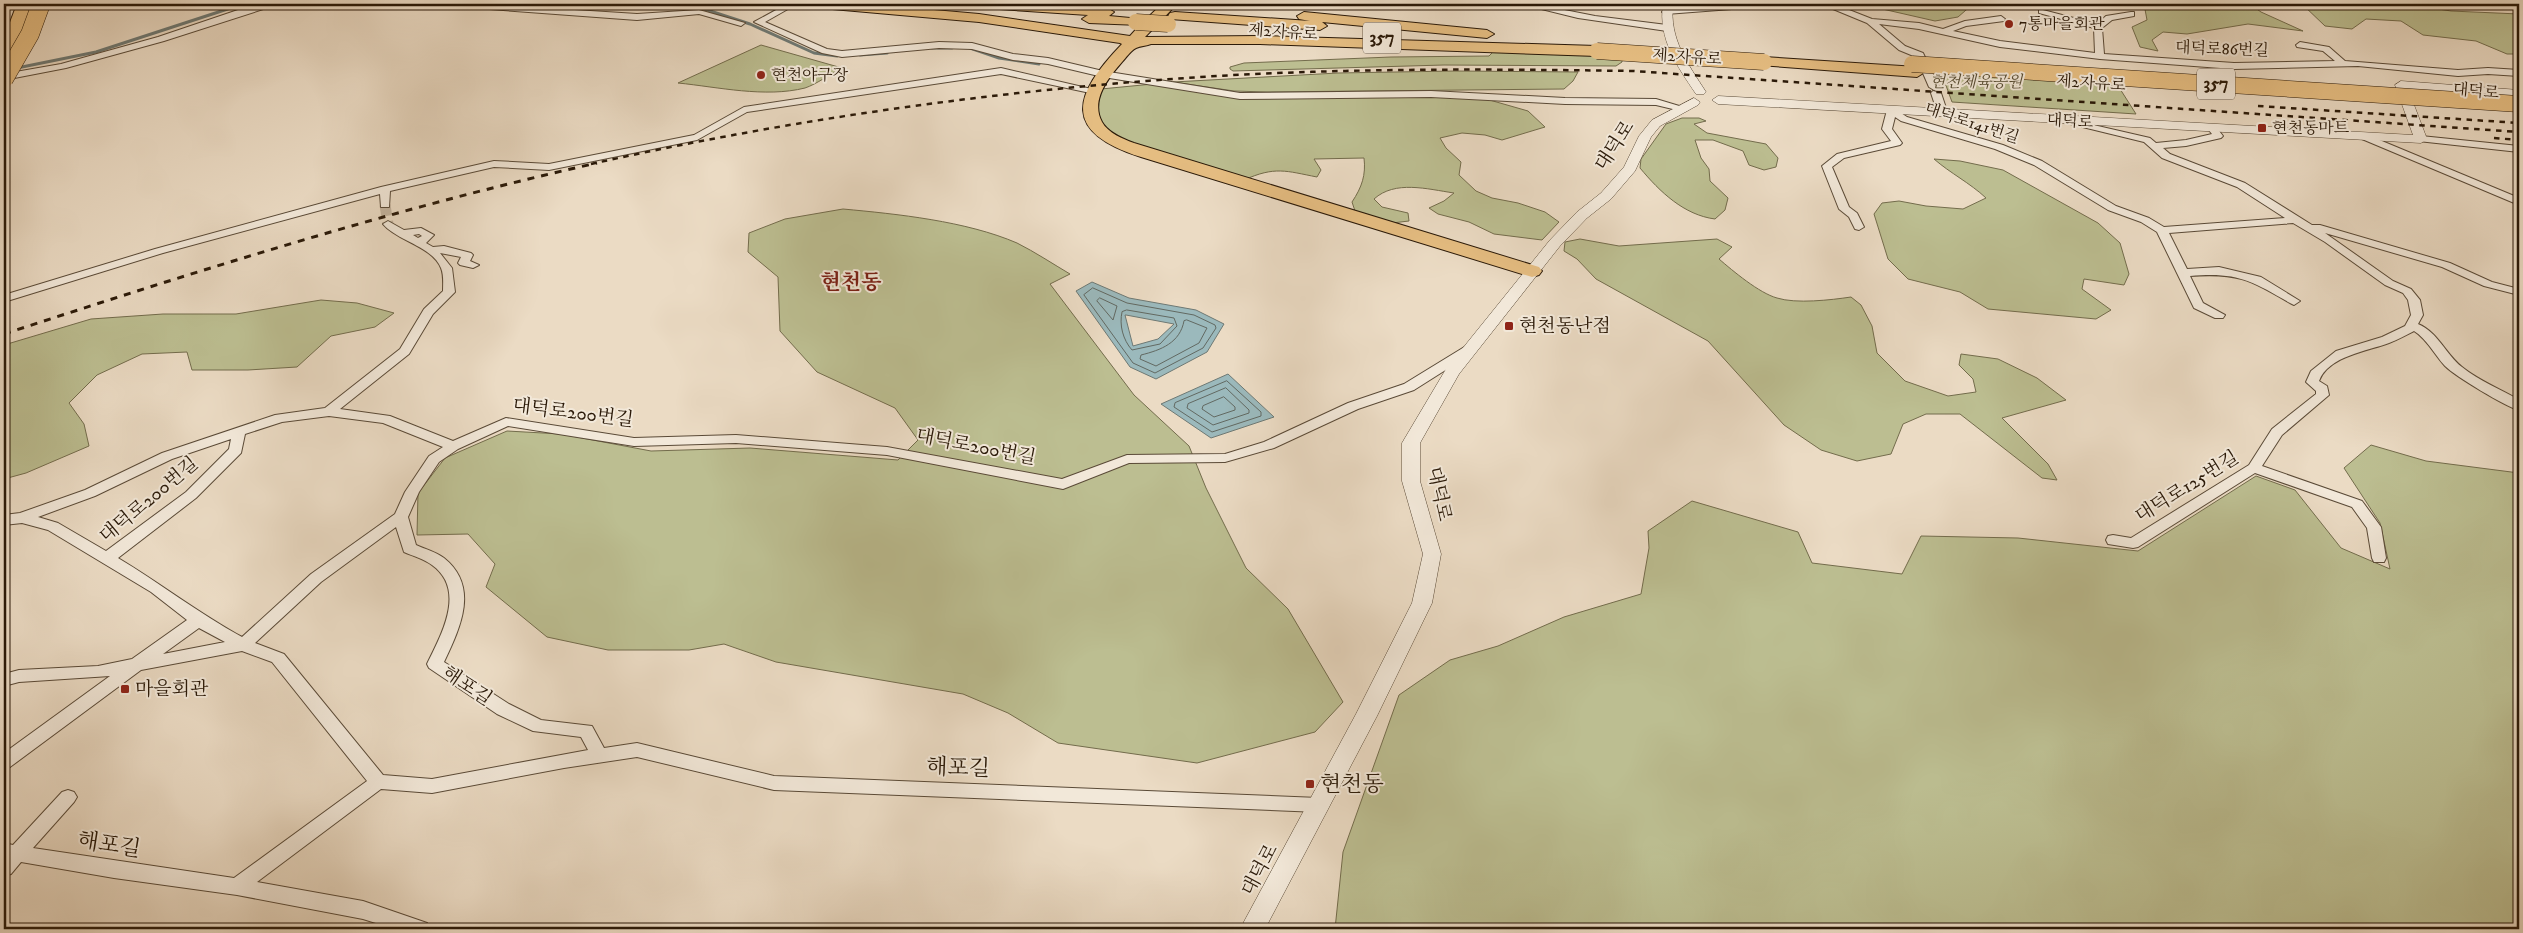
<svg xmlns="http://www.w3.org/2000/svg" width="2523" height="933" font-family="'IM FELL DW Pica','Noto Serif KR',serif">
  <style>
    .green { fill: #bcbe91; stroke: #736c4c }
    .water { fill: #9bb9bc; stroke: #6e7974; fill-rule: evenodd }
    .lines { fill: none; stroke-linecap: round; stroke-linejoin: round }
    .shore { stroke: #626962; stroke-width: 1 }
    .stream { stroke: #6e7974; stroke-width: 3 }
    .minor-tunnel { stroke: #c4b49e; stroke-width: 11; stroke-dasharray: 11 5.5; stroke-linecap: butt }
    .minor-casing { stroke: #5a4a37; stroke-width: 2 }
    .tertiary-casing { stroke: #5a4a37; stroke-width: 1 }
    .trunk-casing { stroke: #2a1908; stroke-width: 2 }
    .motorway-casing { stroke: #2a1908; stroke-width: 2 }
    .minor { fill: #f2e8d9; fill-rule: evenodd }
    .tertiary { fill: #f2e8d9; fill-rule: evenodd }
    .trunk { fill: #e6be82; fill-rule: evenodd }
    .motorway { fill: #e6be82; fill-rule: evenodd }
    .rail-far1 { stroke: #2a1908; stroke-width: 2.5; stroke-dasharray: 5.5 5.5; stroke-linecap: butt }
    .rail { stroke: #2a1908; stroke-width: 3; stroke-dasharray: 7 7; stroke-linecap: butt }
    .trunk-bridge-casing { stroke: #2a1908; stroke-width: 17; stroke-linecap: butt }
    .motorway-bridge-casing { stroke: #2a1908; stroke-width: 19; stroke-linecap: butt }
    .trunk-bridge { stroke: #e6be82; stroke-width: 16 }
    .motorway-bridge { stroke: #e6be82; stroke-width: 18 }
    .poi-dot { fill: #8f2418; stroke: #f2e8d9; stroke-width: 2 }
    .labels { text-anchor: middle; dominant-baseline: central; stroke-width: 4; stroke-linejoin: round; paint-order: stroke }
    .far-poi-label { font-size: 16px; fill: #2a1908; stroke: #f2e8d9; text-anchor: start }
    .far-street-label { font-size: 16px; fill: #2a1908; stroke: #f2e8d9 }
    .far-park-label { font-size: 16px; font-style: italic; fill: #564b31; stroke: #f2e8d9 }
    .shield { fill: #f2e8d9; stroke: #665747; stroke-width: 1 }
    .shield-label { font-size: 18px; font-weight: bold; fill: #2a1908 }
    .street-label { font-size: 19px; fill: #2a1908; stroke: #f2e8d9 }
    .poi-label { font-size: 19px; fill: #2a1908; stroke: #f2e8d9; text-anchor: start }
    .quarter-label { font-size: 21px; font-weight: bold; fill: #7a1f14; stroke: #f2e8d9 }
    .near-street-label { font-size: 22px; fill: #2a1908; stroke: #f2e8d9 }
    .near-poi-label { font-size: 22px; fill: #2a1908; stroke: #f2e8d9; text-anchor: start }
  </style>
  <rect width="100%" height="100%" fill="#ebdbc4"/>
  <filter id="stains"><feTurbulence type="fractalNoise" baseFrequency=".004" numOctaves="4"/><feColorMatrix values="0 0 0 0 .2 0 0 0 0 .09 0 0 0 0 .02 0 0 0 .5 -.17"/></filter>
  <radialGradient id="worn" r=".72"><stop offset=".6" stop-color="#630" stop-opacity="0"/><stop offset="1" stop-color="#630" stop-opacity=".3"/></radialGradient>
  <!-- green -->
  <g class="green">
    <polygon points="1874,4 1973,4 1958,17 1935,21 1878,8"/>
    <polygon points="2144,4 2250,4 2261,12 2303,31 2248,24 2187,34 2163,32 2152,40 2158,51 2140,47 2132,27 2147,20"/>
    <polygon points="2302,4 2408,4 2451,11 2519,14 2519,54 2507,54 2476,41 2423,35 2401,21 2366,19 2352,29 2325,26"/>
    <path d="M761,45L842,68C830,74 817,84 805,88C765,98 718,87 678,83Z"/>
    <polygon points="1493,52 1594,55 1622,59 1622,62 1616,66 1444,65 1233,71 1230,69 1230,67 1244,63 1391,57 1489,56"/>
    <polygon points="1936,58 2108,70 2136,114 1952,102"/>
    <polygon points="1455,71 1578,72 1573,81 1564,89 1267,92 1234,91 1173,82 1338,73"/>
    <path d="M1163,83L1238,95L1434,96L1486,99L1528,111L1545,127L1502,140L1485,135L1462,133L1440,138L1446,148L1461,162L1459,175L1476,191L1492,198L1518,203L1545,212L1559,222L1542,240L1494,234L1469,222L1438,214L1429,208L1444,201L1454,193C1427,189 1395,180 1374,199L1382,207L1408,213L1409,221L1392,223L1355,211L1352,202C1362,187 1366,175 1364,158L1314,159L1321,170L1317,177C1286,171 1275,166 1244,180L1124,141L1100,123L1093,109L1101,89Z"/>
    <path d="M1682,118H1699L1706,121L1694,124L1707,133L1766,144L1778,158L1776,167L1764,170L1749,165L1743,151L1713,140H1695L1701,158L1709,169L1710,181L1728,198L1725,210L1715,219C1684,215 1660,192 1640,168L1641,159L1666,124Z"/>
    <path d="M1934,159L1960,161L2003,170L2098,223L2120,243L2129,274L2124,285L2084,279L2082,289L2111,310L2096,319L1988,309L1960,292L1908,279L1888,259L1874,214L1882,203L1899,201L1926,206L1963,209L1986,198C1970,183 1950,173 1934,159Z"/>
    <path d="M843,209C897,214 966,221 1017,243C1035,252 1053,264 1070,274L1050,284L1134,395L1189,446L1206,488L1246,568L1288,609L1343,702L1315,732L1197,763L1058,743L1008,713L963,694L776,662L724,644L689,650H608L547,637L486,587L495,564L468,534L417,535L418,493L445,458L507,431L561,434L651,451L750,448L898,460L918,440L895,408L817,372L780,331L778,277L748,252L749,233L785,219Z"/>
    <path d="M1580,239L1619,246L1717,239L1732,247L1719,259C1733,271 1759,293 1777,298C1796,304 1831,300 1851,297L1861,305L1872,326L1877,353L1905,381L1948,396L1976,392L1973,379L1959,365L1961,354L1998,359L2037,378L2066,400L2002,418L2048,464L2057,480L2042,478L1960,414H1926L1903,424L1891,454L1857,461L1821,450L1784,425L1708,341L1596,279L1577,259L1564,251L1565,242Z"/>
    <polygon points="321,300 357,303 394,313 375,327 331,336 297,367 248,370 192,370 187,352 142,354 97,375 69,403 84,424 89,446 26,473 4,479 4,345 91,319 163,314 236,314"/>
    <polygon points="2371,445 2426,461 2519,473 2519,929 1335,929 1343,852 1399,695 1450,660 1498,646 1564,617 1641,594 1649,548 1648,531 1692,501 1798,532 1812,563 1902,574 1921,536 2018,538 2138,551 2256,476 2295,490 2341,548 2390,569 2380,523 2344,468"/>
  </g>
  <!-- water -->
  <g class="water">
    <path d="M1092,282L1129,298L1196,310L1224,324L1207,352L1156,379L1130,367L1076,291ZM1125,315H1126L1174,324L1158,339L1133,346Z"/>
    <polygon points="1228,374 1274,417 1211,438 1161,404"/>
  </g>
  <g class="lines">
    <!-- shore -->
    <g class="shore">
      <polygon points="1093,288 1127,303 1194,315 1215,325 1216,328 1203,348 1155,373 1133,363 1084,295"/>
      <polygon points="1100,298 1117,306 1113,320 1097,301"/>
      <path d="M1127,310L1174,318L1177,326L1160,344L1132,350C1123,340 1119,325 1122,312Z"/>
      <path d="M1187,320L1207,328L1199,343L1156,366L1140,359L1141,355C1161,350 1180,343 1184,321Z"/>
      <polygon points="1227,381 1261,412 1261,416 1212,432 1174,407 1175,403"/>
      <polygon points="1226,388 1249,410 1249,413 1213,425 1187,408 1188,404"/>
      <polygon points="1224,397 1235,407 1235,410 1214,417 1202,409 1203,406"/>
    </g>
    <!-- stream -->
    <g class="stream">
      <polyline points="611,4 656,6 668,4"/>
      <polyline points="656,6 704,9 750,24 814,53 837,56"/>
      <polyline points="932,48 952,48"/>
      <polyline points="970,48 999,58 1039,64"/>
      <polyline points="860,55 887,53"/>
      <polyline points="17,68 96,52 243,4"/>
    </g>
    <!-- minor-tunnel -->
    <polyline class="minor-tunnel" points="385,205 388,224"/>
    <defs>
      <g id="minor">
        <polygon points="266,4 279,4 164,41 66,68 4,80 4,74 61,64 158,37 238,10"/>
        <polygon points="444,4 480,4 637,14 699,10 745,23 741,26 699,14 637,20 448,6"/>
        <polygon points="787,4 795,5 765,22 827,49 842,51 939,42 972,43 1013,54 1048,58 1103,71 1240,93 1431,91 1565,98 1656,99 1686,108 1681,111 1656,105 1565,104 1431,97 1240,99 1103,77 1048,64 1013,60 972,49 939,48 842,57 822,53 754,22"/>
        <polygon points="1521,4 1534,4 1595,16 1667,25 1671,28 1667,31 1578,18"/>
        <polygon points="1742,4 1755,4 1745,8 1666,14 1662,12 1666,10"/>
        <polygon points="1805,4 1840,4 1839,6 1872,19 1919,23 1943,29 1965,21 2001,16 2005,19 2004,21 1966,26 1953,31 2000,41 2095,53 2094,28 2039,13 2039,9 2097,24 2106,16 2131,12 2134,12 2134,16 2112,20 2102,28 2104,54 2234,63 2335,61 2323,51 2297,47 2296,45 2300,42 2329,47 2345,61 2458,70 2488,68 2519,70 2519,76 2488,74 2458,76 2358,66 2234,69 2100,59 2000,47 1919,29 1879,24 1905,46 1923,53 1939,87 1934,90 1929,87 1916,57 1899,50 1867,23 1833,9"/>
        <polygon points="1001,68 1100,91 1095,94 1001,74 747,112 697,140 549,170 494,167 390,191 389,207 381,207 380,194 163,253 4,302 4,295 155,249 381,187 494,161 549,164 694,135 744,107"/>
        <polygon points="1933,91 1941,93 1948,114 1946,116 1938,114 1931,93"/>
        <path d="M1892,107L1907,117L2003,145L2042,161L2116,206L2149,218L2164,227L2285,218L2237,187L2162,158L2144,142L2058,121L2063,118L2150,138L2156,143L2186,140L2212,134L2208,129L2216,127L2223,136L2221,138L2186,146L2163,148L2170,154L2245,183L2312,225H2320L2450,263L2492,282L2519,289V295L2484,286L2442,267L2325,233L2393,281L2411,289L2420,300L2423,315L2418,324C2438,332 2446,355 2462,367C2479,381 2501,389 2519,400V410C2506,407 2455,376 2445,366C2434,354 2427,339 2414,331C2406,335 2397,340 2389,343C2368,351 2328,356 2319,381L2327,386L2329,395L2282,435L2262,466L2362,501L2381,527L2386,558L2384,562H2374L2372,558L2367,528L2352,507L2255,473L2138,547L2133,548L2108,544L2106,540L2108,536L2113,535L2131,538L2249,465L2272,429L2316,394V391L2306,382L2311,371L2336,351L2382,337L2405,326L2411,315L2408,300L2403,293L2385,285L2325,242L2293,223L2169,233L2187,269L2219,267L2261,277L2300,301L2294,305L2290,303C2250,280 2237,272 2190,276L2203,303L2225,315L2223,318H2215L2194,308L2157,232L2141,222L2108,210L2034,165L1995,149L1901,121L1895,117L1892,129L1902,143L1900,145L1844,158L1832,167L1849,207L1857,213L1864,227L1859,230L1855,229L1849,217L1839,209L1822,166L1837,154L1891,141L1882,129L1887,110Z"/>
        <polygon points="2365,134 2519,198 2519,205 2362,139 2362,135"/>
        <polygon points="2421,136 2519,146 2519,152 2418,141 2418,137"/>
        <path d="M388,221L404,230L421,228L434,235L426,243L433,247L444,246L471,253L473,255L470,261L479,265L473,268L460,265L458,263L461,257L440,253L452,268L455,292L433,314L409,354L340,409L390,416L453,441L506,418L634,438L736,435L887,447L1062,479L1127,455L1225,454L1264,442L1348,403L1404,384L1466,346H1474L1476,349L1474,352L1414,390L1358,409L1274,448L1225,462L1129,463L1063,489L887,455L736,443L634,446L508,426L458,449L439,462L419,492L408,517L416,545C425,549 436,552 444,558C480,587 460,628 444,662L509,704L541,720L592,726L604,748L637,743L774,776L1319,798L1325,800L1328,805L1325,810L1319,812L774,790L637,757L564,768L432,793L381,789L257,882L363,901L427,923L430,929H395L363,919L237,895L114,878L21,862L11,874L4,876V843L13,845L62,792L68,790L74,792L77,797L74,802L33,848L234,878L367,781L272,662L242,651L141,670L10,767L4,769V753L110,676L19,682L4,686V674L19,670L98,666L132,659L187,620L151,592L48,530L22,523L4,525V515L20,513L85,490L162,453L275,415L325,408L400,349L424,309L443,291C443,284 444,275 441,268C432,246 397,241 383,224ZM419,234L422,236L418,238L413,235ZM329,416L383,423L443,447L429,456L405,492L395,514L311,574L242,637C198,613 160,583 118,558L196,498L241,453L245,434L282,422ZM231,439L229,449L186,492L106,551L58,523L38,517L95,496L172,459ZM396,527L404,552C413,556 424,559 432,565C467,590 441,635 427,664L429,668L497,714L533,731L581,737L588,750L432,779L383,775L284,654L255,643L321,582ZM199,628L225,642L163,654Z"/>
      </g>
      <g id="tertiary">
        <path d="M1663,4H1673C1669,39 1688,64 1706,92L1704,94H1696C1677,66 1658,39 1663,4Z"/>
        <polygon points="2401,81 2519,90 2519,97 2408,89 2427,139 2421,143 1718,104 1712,100 1718,96 2413,135 2395,85"/>
        <polygon points="1694,98 1700,102 1698,105 1660,126 1651,137 1635,171 1611,199 1587,218 1560,246 1459,374 1420,443 1420,481 1441,554 1432,603 1377,716 1265,929 1240,929 1356,714 1412,603 1423,554 1402,481 1402,443 1446,369 1550,240 1577,212 1601,193 1624,167 1639,136 1652,120"/>
      </g>
      <g id="trunk">
        <path d="M814,4H866L979,14L1130,36L1140,25L1089,23L1082,19L1088,15L984,8L977,4H1046L1107,8L1114,12L1109,16L1141,19L1142,23L1162,4H1177L1145,37L1260,36L1597,46L1605,51L1597,56L1260,44H1151C1146,46 1140,46 1136,48C1130,51 1126,58 1122,62C1109,77 1090,100 1102,122C1108,133 1123,139 1134,143L1539,267L1542,271L1539,275L1532,277L1141,157C1062,132 1072,96 1122,44L1120,43L979,22L821,8Z"/>
        <polygon points="1175,12 1310,21 1299,19 1297,16 1304,12 1487,30 1494,34 1487,38 1322,22 1327,26 1320,30 1170,19 1168,16 1170,13"/>
        <polygon points="1764,57 1917,67 1925,72 1917,77 1759,65 1756,62 1759,59"/>
      </g>
      <polygon id="motorway" points="17,4 33,4 12,55 10,59 4,60 4,38"/>
    </defs>
    <!-- minor casing -->
    <use href="#minor" class="minor-casing"/>
    <!-- tertiary casing -->
    <use href="#tertiary" class="tertiary-casing"/>
    <!-- trunk casing -->
    <use href="#trunk" class="trunk-casing"/>
    <!-- motorway casing -->
    <use href="#motorway" class="motorway-casing"/>
    <!-- minor -->
    <use href="#minor" class="minor"/>
    <!-- tertiary -->
    <use href="#tertiary" class="tertiary"/>
    <!-- trunk -->
    <use href="#trunk" class="trunk"/>
    <!-- motorway -->
    <use href="#motorway" class="motorway"/>
    <!-- rail-far1 -->
    <g class="rail-far1">
      <polyline points="2258,106 2519,123"/>
      <polyline points="2494,138 2519,140"/>
      <path d="M591,164C797,118 1006,89 1217,76C1356,68 1494,69 1633,71L2519,132"/>
    </g>
    <!-- rail -->
    <path class="rail" d="M4,334C200,270 396,208 597,163"/>
    <defs>
      <g id="trunk-bridge">
        <polyline points="1136,22 1168,24"/>
        <polyline points="1597,51 1764,62"/>
        <polyline points="1912,64 2519,104"/>
      </g>
      <polyline id="motorway-bridge" points="4,79 30,34 41,4"/>
    </defs>
    <!-- trunk-bridge casing -->
    <use href="#trunk-bridge" class="trunk-bridge-casing"/>
    <!-- motorway-bridge casing -->
    <use href="#motorway-bridge" class="motorway-bridge-casing"/>
    <!-- trunk-bridge -->
    <use href="#trunk-bridge" class="trunk-bridge"/>
    <!-- motorway-bridge -->
    <use href="#motorway-bridge" class="motorway-bridge"/>
  </g>
  <!-- markers -->
  <g class="poi-dot">
    <circle cx="2009" cy="24" r="5"/>
    <circle cx="761" cy="75" r="5"/>
    <rect x="2257" y="123" width="10" height="10" rx="2.5"/>
    <rect x="1504" y="321" width="10" height="10" rx="2.5"/>
    <rect x="120" y="684" width="10" height="10" rx="2.5"/>
    <rect x="1305" y="779" width="10" height="10" rx="2.5"/>
  </g>
  <g class="labels">
    <!-- far-poi labels -->
    <g class="far-poi-label">
      <text x="2019" y="24">7통마을회관</text>
      <text x="771" y="75">현천야구장</text>
      <text x="2272" y="128">현천동마트</text>
    </g>
    <!-- far-street labels -->
    <g class="far-street-label">
      <text transform="translate(1283 32) rotate(4)">제2자유로</text>
      <text transform="translate(2222 49) rotate(2)">대덕로86번길</text>
      <text transform="translate(1687 57) rotate(4)">제2자유로</text>
      <text transform="translate(2091 83) rotate(4)">제2자유로</text>
      <text transform="translate(2476 91) rotate(5)">대덕로</text>
      <text transform="translate(2070 121) rotate(3)">대덕로</text>
      <text transform="translate(1972 123) rotate(18)">대덕로141번길</text>
    </g>
    <!-- far-park labels -->
    <g class="far-park-label">
      <text x="1976" y="82">현천체육공원</text>
    </g>
    <!-- shield labels -->
    <g class="shield">
      <rect x="1363" y="22.5" width="38" height="31" rx="4"/>
      <rect x="2197" y="68.5" width="38" height="31" rx="4"/>
    </g>
    <g class="shield-label">
      <text x="1382" y="38">357</text>
      <text x="2216" y="84">357</text>
    </g>
    <!-- street labels -->
    <g class="street-label">
      <text transform="translate(1615 146) rotate(-57)">대덕로</text>
      <text transform="translate(573 413) rotate(7)">대덕로200번길</text>
      <text transform="translate(976 447) rotate(11)">대덕로200번길</text>
      <text transform="translate(2187 487) rotate(-32)">대덕로125번길</text>
      <text transform="translate(1439 494) rotate(78)">대덕로</text>
      <text transform="translate(149 500) rotate(-40)">대덕로200번길</text>
      <text transform="translate(467 686) rotate(34)">해포길</text>
      <text transform="translate(1260 870) rotate(-62)">대덕로</text>
    </g>
    <!-- poi labels -->
    <g class="poi-label">
      <text x="1519" y="326">현천동난점</text>
      <text x="135" y="689">마을회관</text>
    </g>
    <!-- quarter labels -->
    <g class="quarter-label">
      <text x="851" y="283">현천동</text>
    </g>
    <!-- near-street labels -->
    <g class="near-street-label">
      <text transform="translate(958 768) rotate(2)">해포길</text>
      <text transform="translate(109 845) rotate(9)">해포길</text>
    </g>
    <!-- near-poi labels -->
    <g class="near-poi-label">
      <text x="1320" y="784">현천동</text>
    </g>
  </g>
  <!-- margin -->
  <rect width="2523" height="933" fill="none" stroke="#ebdbc4" stroke-width="20"/>
  <rect x="5" y="5" width="2513" height="923" fill="none" stroke="#2a1908" stroke-width="2.5"/>
  <rect x="10" y="10" width="2503" height="913" fill="none" stroke="#2a1908"/>
  <rect width="100%" height="100%" filter="url(#stains)"/>
  <rect width="100%" height="100%" fill="url(#worn)"/>
</svg>
